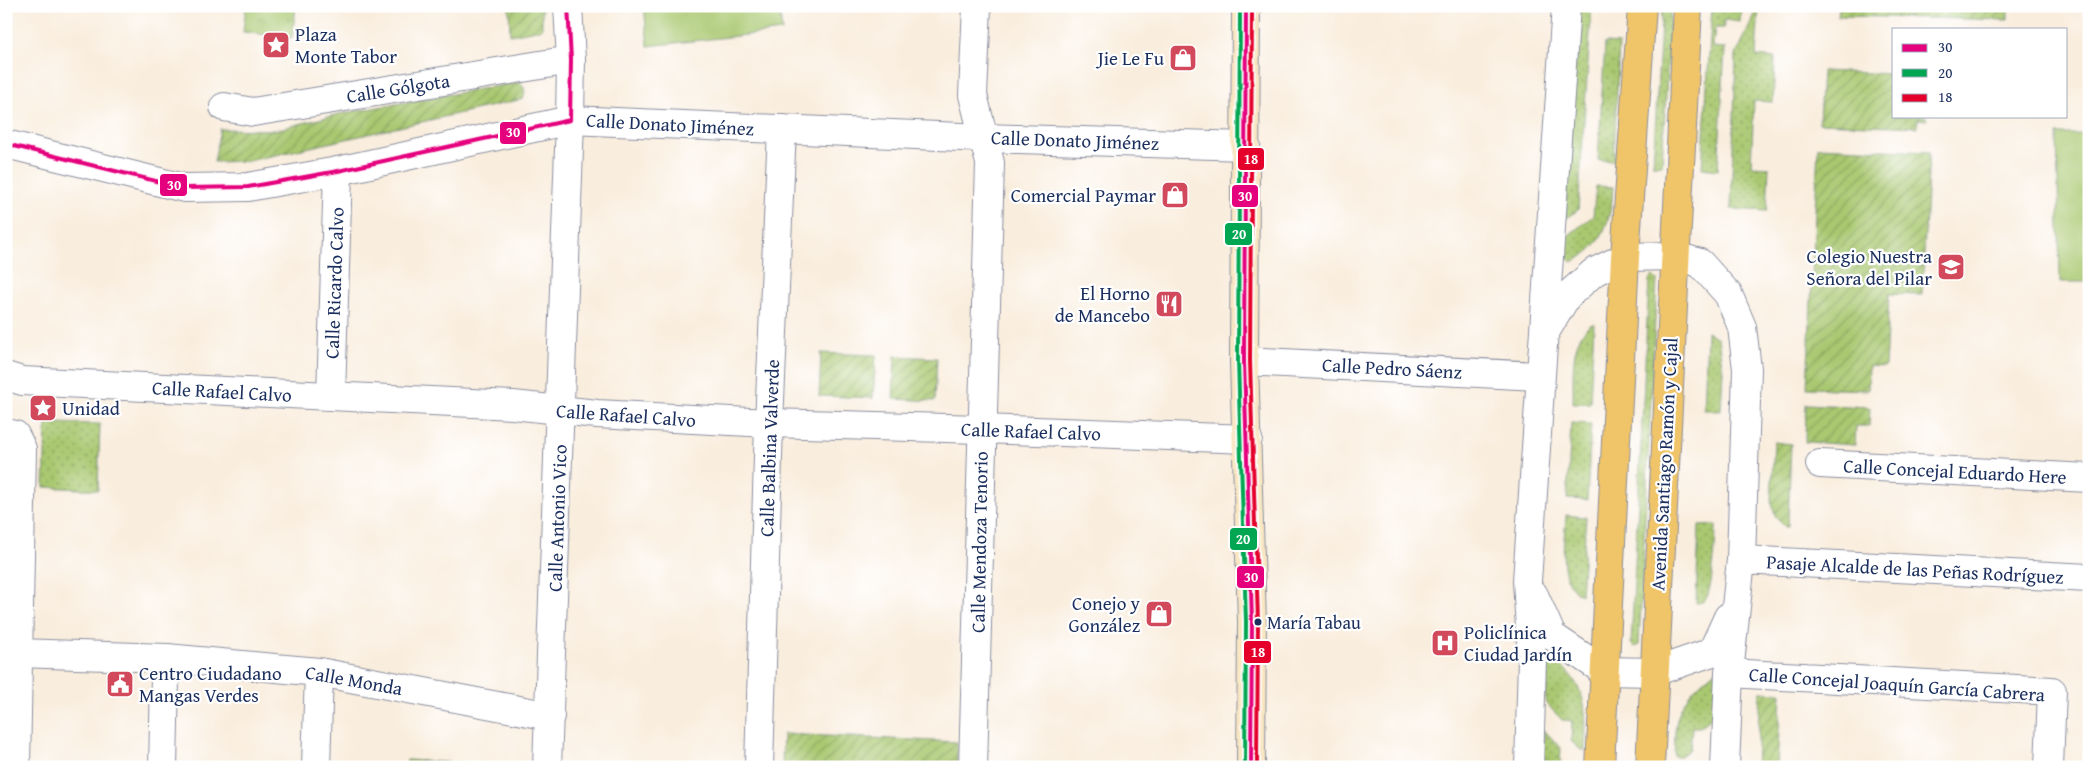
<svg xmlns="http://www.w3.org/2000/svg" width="2095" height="773" font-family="'Gentium Book Plus',serif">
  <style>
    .grass { fill: url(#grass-dots); stroke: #627c67 }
    .park { fill: url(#park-tufts); stroke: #627c67 }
    .garden { fill: url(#garden-furrows); stroke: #627c67 }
    .pitch { fill: #a9c870; stroke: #627c67 }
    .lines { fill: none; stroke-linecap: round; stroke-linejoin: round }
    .minor-casing { stroke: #8a8e9e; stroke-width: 30 }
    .secondary-casing { stroke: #8a8e9e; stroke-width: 30 }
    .primary-casing { stroke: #8a8e9e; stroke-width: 30 }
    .minor { stroke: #fff; stroke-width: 28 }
    .secondary { stroke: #f9e7c3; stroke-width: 28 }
    .primary { stroke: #f0c469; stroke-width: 28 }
    .bus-1-casing { stroke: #fff; stroke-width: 8 }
    .bus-2-casing { stroke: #fff; stroke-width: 8 }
    .bus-3-casing { stroke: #fff; stroke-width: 8 }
    .bus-1 { stroke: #e5007d; stroke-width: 4 }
    .bus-2 { stroke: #00a651; stroke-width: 4 }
    .bus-3 { stroke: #e4002b; stroke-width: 4 }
    .bus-dot { fill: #1b2f5e; stroke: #fff; stroke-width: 2 }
    .labels { text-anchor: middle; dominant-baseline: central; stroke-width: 4.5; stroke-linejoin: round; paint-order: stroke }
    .bus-label { font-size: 18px; fill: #1b2f5e; stroke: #fff; text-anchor: start }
    .poi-label { font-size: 19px; fill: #1b2f5e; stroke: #fff; text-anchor: end }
    .street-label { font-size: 19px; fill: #1b2f5e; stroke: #fff }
    .line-badge { stroke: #fff; stroke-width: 2 }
    .badge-label { font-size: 14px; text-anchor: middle; font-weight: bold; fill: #fff }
  </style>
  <defs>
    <pattern id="grass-dots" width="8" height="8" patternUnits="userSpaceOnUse" patternTransform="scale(1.25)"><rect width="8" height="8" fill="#a9c870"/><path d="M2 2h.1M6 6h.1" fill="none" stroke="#89a35f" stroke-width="1.8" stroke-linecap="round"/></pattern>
    <pattern id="park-tufts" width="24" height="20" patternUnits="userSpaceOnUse" patternTransform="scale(1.25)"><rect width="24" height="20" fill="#a9c870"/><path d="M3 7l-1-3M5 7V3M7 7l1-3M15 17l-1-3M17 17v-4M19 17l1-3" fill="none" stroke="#89a35f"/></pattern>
    <pattern id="garden-furrows" width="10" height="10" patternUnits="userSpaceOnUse" patternTransform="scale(1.25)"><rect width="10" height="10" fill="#a9c870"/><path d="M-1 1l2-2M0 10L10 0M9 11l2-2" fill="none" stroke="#89a35f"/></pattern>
  </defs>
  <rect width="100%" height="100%" fill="#fff"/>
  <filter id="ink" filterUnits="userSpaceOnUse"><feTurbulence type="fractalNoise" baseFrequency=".02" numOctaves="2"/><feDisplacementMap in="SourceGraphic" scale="10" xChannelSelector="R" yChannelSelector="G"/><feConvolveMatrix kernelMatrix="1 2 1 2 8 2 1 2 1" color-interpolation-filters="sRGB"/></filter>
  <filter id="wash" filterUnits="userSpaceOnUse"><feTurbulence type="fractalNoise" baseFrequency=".0096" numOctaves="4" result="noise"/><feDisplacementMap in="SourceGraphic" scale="20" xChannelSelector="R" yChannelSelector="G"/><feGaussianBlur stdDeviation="1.12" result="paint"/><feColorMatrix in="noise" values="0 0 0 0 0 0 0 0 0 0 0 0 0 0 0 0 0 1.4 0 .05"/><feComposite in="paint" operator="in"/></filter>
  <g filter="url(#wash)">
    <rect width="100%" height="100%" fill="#f9eddd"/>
    <!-- grass -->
    <g class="grass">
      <polygon points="1577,6 1589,6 1591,18 1578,210 1565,219"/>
      <polygon points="1662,6 1671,6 1662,165 1653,165"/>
      <polygon points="1712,6 1741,6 1740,22 1724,20 1724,28 1715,28 1713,47 1725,48 1718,170 1702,168"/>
      <polygon points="1756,6 1759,6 1756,56 1775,58 1773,102 1754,101 1751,166 1769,167 1767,211 1731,209 1736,55 1756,12"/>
      <polygon points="1605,43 1619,44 1614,161 1598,160"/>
      <path d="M1596,186L1613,187C1612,217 1603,249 1572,262L1564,256L1565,238L1593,216Z"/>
      <polygon points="1653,276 1657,280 1639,645 1634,647 1631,644 1649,280"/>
      <path d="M1594,323L1590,403H1573C1574,378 1568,336 1594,323Z"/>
      <polygon points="1707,332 1718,338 1723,371 1721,410 1704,410"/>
      <polygon points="46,423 100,424 98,490 44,487"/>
      <polygon points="1571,423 1591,424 1587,500 1567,499"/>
      <path d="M1566,515L1586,517L1581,595C1555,581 1565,540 1566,515Z"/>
      <path d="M1716,525C1716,538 1713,595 1704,601C1704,602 1697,603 1696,603L1699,526Z"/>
      <path d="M1555,660C1588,686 1587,712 1585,750H1581L1571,741L1572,721L1562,720L1545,702L1547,669L1549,663Z"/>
      <path d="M1713,672H1718L1720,712L1700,727H1692L1690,749L1681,756H1674C1675,744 1674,731 1677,720C1682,699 1697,685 1713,672Z"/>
      <polygon points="1544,730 1561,748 1560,767 1542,767"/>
      <polygon points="407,760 512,766 512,767 406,767"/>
    </g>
    <!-- park -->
    <polygon class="park" points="246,6 296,6 292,38 243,32"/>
    <!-- garden -->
    <g class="garden">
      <polygon points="509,6 542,6 542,29 510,35"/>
      <polygon points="1839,6 2008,6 2008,20 1838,16"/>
      <polygon points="1822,71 1894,74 1894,116 1927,116 1927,120 1918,119 1917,127 1819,123"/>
      <path d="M520,82C525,88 526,91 523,99L249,161L214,162L220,129L275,130L339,114Z"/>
      <polygon points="1818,147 1929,152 1922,295 1889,294 1885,367 1869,366 1868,390 1807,388"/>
      <polygon points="821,353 876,355 873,398 819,396"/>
      <polygon points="895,356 937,358 935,401 893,399"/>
      <polygon points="1806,404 1870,407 1869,426 1856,426 1855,445 1805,442"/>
      <polygon points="1774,442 1791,444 1788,527 1785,527 1776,518 1771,501"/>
      <polygon points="1760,692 1781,693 1777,767 1756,767"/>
      <polygon points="783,734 957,742 957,767 782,767"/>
    </g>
    <!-- pitch -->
    <g class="pitch">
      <polygon points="644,6 779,6 782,31 648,46"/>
      <polygon points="2057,134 2089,134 2089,282 2060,282"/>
    </g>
  </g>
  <g filter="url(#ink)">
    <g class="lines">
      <defs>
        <g id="minor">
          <polyline points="224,107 253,112 571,60"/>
          <polyline points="6,144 184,188 248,187 338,171 570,120 984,138 1246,146"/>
          <polyline points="1544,334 1567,296 1594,272 1625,257 1675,256 1700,263 1728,294 1742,327 1747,369 1741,560 1729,673 1725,767"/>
          <polyline points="1244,361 1539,376"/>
          <polyline points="6,376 22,381 513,405 597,414 769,423 981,429 1248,439"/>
          <polyline points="331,396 338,171"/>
          <polyline points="6,433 15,435 22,449 16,767"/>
          <polyline points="1820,464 2089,478"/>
          <polyline points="1741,560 2089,578"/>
          <polyline points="1534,595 1552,636 1604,671 1654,672 1712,652 1728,617"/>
          <polyline points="6,654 18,653 167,658 319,672 550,716"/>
          <polyline points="1729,673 2052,691 2049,767"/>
          <polyline points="163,767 165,678 167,658"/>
          <polyline points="316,767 319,672"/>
          <polyline points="547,767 570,120 571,60 568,6"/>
          <polyline points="759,767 769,423 782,129"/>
          <polyline points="973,767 990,163 973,95 977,6"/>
          <polyline points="1529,767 1532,659 1527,581 1566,6"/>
        </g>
        <polyline id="secondary" points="1246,6 1244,361 1252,622 1251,767"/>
        <g id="primary">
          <polyline points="1600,767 1625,257 1642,6"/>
          <polyline points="1650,767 1688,6"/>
        </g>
      </defs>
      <!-- minor casing -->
      <use href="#minor" class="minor-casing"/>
      <!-- secondary casing -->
      <use href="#secondary" class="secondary-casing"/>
      <!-- primary casing -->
      <use href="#primary" class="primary-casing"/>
      <!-- minor -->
      <use href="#minor" class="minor"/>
      <!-- secondary -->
      <use href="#secondary" class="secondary"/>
      <!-- primary -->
      <use href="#primary" class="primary"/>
      <defs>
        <g id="bus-1">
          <polyline points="1246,6 1244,361 1252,622 1251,767"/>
          <polyline points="6,144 184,188 248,187 338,171 570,120 571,60 568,6"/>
        </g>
        <polyline id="bus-2" points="1240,6 1238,361 1246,622 1245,767"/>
        <polyline id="bus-3" points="1252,6 1250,361 1258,622 1257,767"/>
      </defs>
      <!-- bus-1 casing -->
      <use href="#bus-1" class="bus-1-casing"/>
      <!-- bus-2 casing -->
      <use href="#bus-2" class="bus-2-casing"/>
      <!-- bus-3 casing -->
      <use href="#bus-3" class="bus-3-casing"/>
      <!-- bus-1 -->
      <use href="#bus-1" class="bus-1"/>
      <!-- bus-2 -->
      <use href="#bus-2" class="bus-2"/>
      <!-- bus-3 -->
      <use href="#bus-3" class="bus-3"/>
    </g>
  </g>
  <!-- icons -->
  <defs>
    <symbol id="sight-square" viewBox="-11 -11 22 22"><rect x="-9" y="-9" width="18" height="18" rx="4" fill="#d1495b" stroke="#fff"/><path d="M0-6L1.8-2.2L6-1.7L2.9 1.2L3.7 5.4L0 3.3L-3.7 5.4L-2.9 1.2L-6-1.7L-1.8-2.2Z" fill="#fff"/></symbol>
    <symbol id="shop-square" viewBox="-11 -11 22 22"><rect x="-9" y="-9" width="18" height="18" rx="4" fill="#d1495b" stroke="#fff"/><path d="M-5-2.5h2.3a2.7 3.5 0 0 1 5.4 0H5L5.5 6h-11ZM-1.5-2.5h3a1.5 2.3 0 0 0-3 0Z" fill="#fff"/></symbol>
    <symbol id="school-square" viewBox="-11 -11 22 22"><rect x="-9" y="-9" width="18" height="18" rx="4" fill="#d1495b" stroke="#fff"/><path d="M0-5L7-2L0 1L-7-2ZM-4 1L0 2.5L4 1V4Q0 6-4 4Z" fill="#fff"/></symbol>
    <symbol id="restaurant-square" viewBox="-11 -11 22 22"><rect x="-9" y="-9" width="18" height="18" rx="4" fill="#d1495b" stroke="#fff"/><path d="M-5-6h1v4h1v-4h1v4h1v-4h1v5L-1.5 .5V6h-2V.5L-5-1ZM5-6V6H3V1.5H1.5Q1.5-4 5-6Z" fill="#fff"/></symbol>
    <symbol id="hospital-square" viewBox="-11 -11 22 22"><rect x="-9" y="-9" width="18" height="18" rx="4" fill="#d1495b" stroke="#fff"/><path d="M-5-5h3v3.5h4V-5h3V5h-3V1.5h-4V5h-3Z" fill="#fff"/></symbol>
    <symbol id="civic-square" viewBox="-11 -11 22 22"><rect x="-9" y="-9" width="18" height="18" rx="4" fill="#d1495b" stroke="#fff"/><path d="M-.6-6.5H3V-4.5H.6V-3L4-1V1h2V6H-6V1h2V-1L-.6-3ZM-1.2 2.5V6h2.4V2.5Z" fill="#fff"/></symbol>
  </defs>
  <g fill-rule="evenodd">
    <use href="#sight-square" x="260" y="29" width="32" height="32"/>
    <use href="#shop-square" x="1167" y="42" width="32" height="32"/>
    <use href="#shop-square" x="1159" y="179" width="32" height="32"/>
    <use href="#school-square" x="1935" y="251" width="32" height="32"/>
    <use href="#restaurant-square" x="1153" y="288" width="32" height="32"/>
    <use href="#sight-square" x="27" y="392" width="32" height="32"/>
    <use href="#shop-square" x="1143" y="598" width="32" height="32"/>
    <use href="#hospital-square" x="1429" y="627" width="32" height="32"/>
    <use href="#civic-square" x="104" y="668" width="32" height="32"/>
  </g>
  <!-- markers -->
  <circle class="bus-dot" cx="1258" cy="622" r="4.5"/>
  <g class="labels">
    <!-- bus labels -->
    <g class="bus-label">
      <text x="1267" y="622">María Tabau</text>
    </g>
    <!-- poi labels -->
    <g class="poi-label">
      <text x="295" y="34" text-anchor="start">Plaza<tspan x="295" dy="22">Monte Tabor</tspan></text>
      <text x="1164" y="58">Jie Le Fu</text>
      <text x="1156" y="195">Comercial Paymar</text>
      <text x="1932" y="256">Colegio Nuestra<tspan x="1932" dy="22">Señora del Pilar</tspan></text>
      <text x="1150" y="293">El Horno<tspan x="1150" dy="22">de Mancebo</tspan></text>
      <text x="62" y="408" text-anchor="start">Unidad</text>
      <text x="1140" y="603">Conejo y<tspan x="1140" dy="22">González</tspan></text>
      <text x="1464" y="632" text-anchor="start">Policlínica<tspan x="1464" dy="22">Ciudad Jardín</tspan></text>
      <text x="139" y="673" text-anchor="start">Centro Ciudadano<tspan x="139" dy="22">Mangas Verdes</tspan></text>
    </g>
    <!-- street labels -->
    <g class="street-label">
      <text transform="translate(398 88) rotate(-9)">Calle Gólgota</text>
      <text transform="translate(670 124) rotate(3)">Calle Donato Jiménez</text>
      <text transform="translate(1075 140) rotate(2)">Calle Donato Jiménez</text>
      <text transform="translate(334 283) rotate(-88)">Calle Ricardo Calvo</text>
      <text transform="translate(1392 368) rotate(3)">Calle Pedro Sáenz</text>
      <text transform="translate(222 391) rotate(3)">Calle Rafael Calvo</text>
      <text transform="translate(626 415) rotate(4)">Calle Rafael Calvo</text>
      <text transform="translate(1031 431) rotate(2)">Calle Rafael Calvo</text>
      <text transform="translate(769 448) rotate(-88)">Calle Balbina Valverde</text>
      <text transform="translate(1664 464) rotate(-87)">Avenida Santiago Ramón y Cajal</text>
      <text transform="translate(1955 471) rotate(3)">Calle Concejal Eduardo Here</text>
      <text transform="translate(557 518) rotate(-88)">Calle Antonio Vico</text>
      <text transform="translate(979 542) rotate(-89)">Calle Mendoza Tenorio</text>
      <text transform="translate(1915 569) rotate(3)">Pasaje Alcalde de las Peñas Rodríguez</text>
      <text transform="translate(354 680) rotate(10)">Calle Monda</text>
      <text transform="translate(1897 684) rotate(4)">Calle Concejal Joaquín García Cabrera</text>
    </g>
  </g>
  <g class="line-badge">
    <rect x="499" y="121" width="28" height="24" rx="5" fill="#e5007d"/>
    <rect x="1237" y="147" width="28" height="24" rx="5" fill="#e4002b"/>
    <rect x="159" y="173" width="29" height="24" rx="5" fill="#e5007d"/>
    <rect x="1231" y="184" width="28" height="24" rx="5" fill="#e5007d"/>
    <rect x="1224" y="222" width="29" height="24" rx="5" fill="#00a651"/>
    <rect x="1229" y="527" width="29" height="24" rx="5" fill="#00a651"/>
    <rect x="1236" y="565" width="29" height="24" rx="5" fill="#e5007d"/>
    <rect x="1243" y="640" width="29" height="24" rx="5" fill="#e4002b"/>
  </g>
  <g class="badge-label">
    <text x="513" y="137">30</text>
    <text x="1251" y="164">18</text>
    <text x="174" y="190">30</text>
    <text x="1245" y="201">30</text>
    <text x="1239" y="239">20</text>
    <text x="1243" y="544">20</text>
    <text x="1251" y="582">30</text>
    <text x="1258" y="657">18</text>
  </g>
  <!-- margin -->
  <rect width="2095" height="773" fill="none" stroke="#fff" stroke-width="25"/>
  <!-- legend -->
  <rect x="1892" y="28" width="175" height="90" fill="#ffffff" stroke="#a4acbf"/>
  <rect x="1902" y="44" width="25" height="8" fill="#e5007d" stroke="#a4acbf"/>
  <text x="1938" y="52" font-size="15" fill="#1b2f5e">30</text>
  <rect x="1902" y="69" width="25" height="8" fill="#00a651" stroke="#a4acbf"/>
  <text x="1938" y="78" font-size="15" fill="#1b2f5e">20</text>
  <rect x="1902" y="94" width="25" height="8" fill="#e4002b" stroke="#a4acbf"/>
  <text x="1938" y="102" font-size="15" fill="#1b2f5e">18</text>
</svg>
